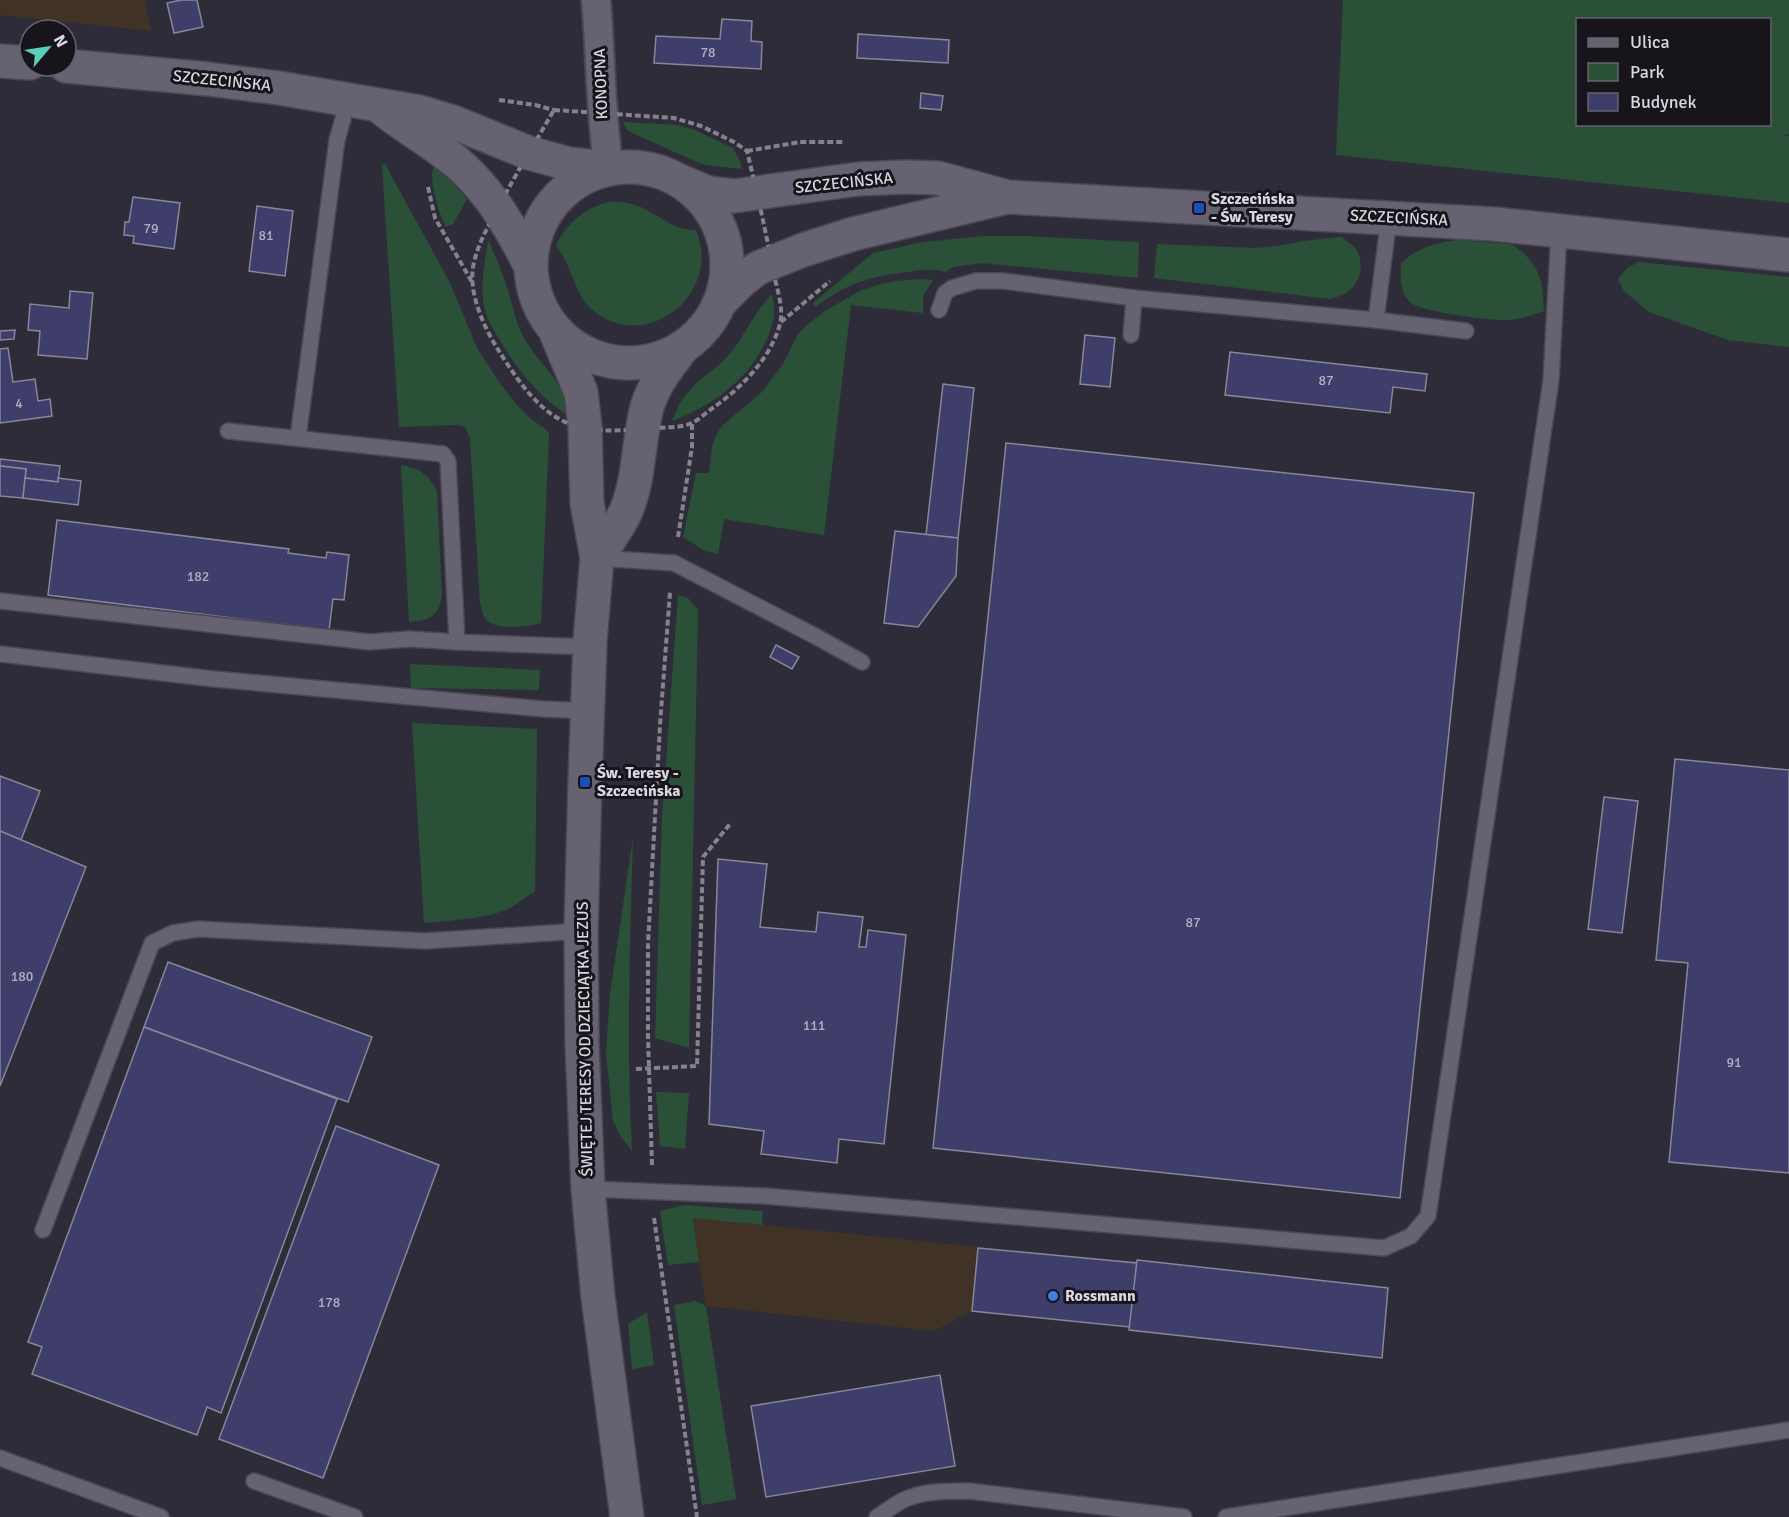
<svg xmlns="http://www.w3.org/2000/svg" width="1789" height="1517" font-family="Signika,sans-serif">
  <style>
    .commercial { fill: #403325 }
    .green { fill: #2a5138; fill-rule: evenodd }
    .building { fill: #3f3d6a; stroke: #868798; stroke-width: 1.5 }
    .lines { fill: none; stroke-linecap: round; stroke-linejoin: round }
    .service-casing { stroke: #494752; stroke-width: 18 }
    .minor-casing { stroke: #494752; stroke-width: 32 }
    .tertiary-casing { stroke: #494752; stroke-width: 36 }
    .secondary-casing { stroke: #494752; stroke-width: 36 }
    .path { stroke: #84828d; stroke-width: 4; stroke-dasharray: 6 3; stroke-linecap: butt }
    .service { stroke: #666272; stroke-width: 15 }
    .minor { stroke: #666272; stroke-width: 28 }
    .tertiary { stroke: #666272; stroke-width: 33 }
    .secondary { stroke: #666272; stroke-width: 33 }
    .transit-dot { fill: #1a4fb4; stroke: #17151b; stroke-width: 2 }
    .shop-dot { fill: #3f7fe0; stroke: #17151b; stroke-width: 2 }
    .labels { text-anchor: middle; dominant-baseline: central; stroke-width: 6; stroke-linejoin: round; paint-order: stroke }
    .number-label { font-size: 14px; fill: #b2b0c2 }
    .street-label { font-size: 16px; fill: #d9d7e0; stroke: #17151b }
    .poi-label { font-size: 16px; font-weight: bold; fill: #d9d7e0; stroke: #17151b; text-anchor: start }
  </style>
  <rect width="100%" height="100%" fill="#2f2c39"/>
  <!-- commercial -->
  <g class="commercial">
    <polygon points="0,0 144,0 152,31 0,15"/>
    <polygon points="693,1218 1137,1263 1130,1327 972,1311 934,1331 706,1306"/>
  </g>
  <!-- green -->
  <g class="green">
    <path d="M1343,0H1789V134L1780,137L1789,136V203L1336,155ZM1578,20H1770V124H1578Z"/>
    <polygon points="623,122 678,125 695,130 733,148 740,161 742,169 706,165 692,160 637,135 627,130"/>
    <path d="M385,164L450,283L477,348L499,382L517,405L531,419L547,430L549,434L541,623C528,627 493,631 485,618C482,614 482,608 480,603L470,439L465,427L458,425L399,427L382,165Z"/>
    <path d="M434,166L452,182L467,199L453,224L446,227C439,214 428,180 434,166Z"/>
    <path d="M608,202C618,201 628,202 638,206C659,214 671,230 696,230C723,294 646,356 591,309C579,298 576,283 569,269C566,261 561,253 556,245C567,223 585,208 608,202Z"/>
    <path d="M984,236H1026L1139,242L1138,278L982,263L953,267L945,272C934,268 919,270 907,272C867,277 848,283 815,307L813,303L873,253L923,242Z"/>
    <path d="M1341,237C1347,241 1355,246 1358,253C1361,259 1361,266 1360,272C1357,289 1345,295 1330,299L1154,278L1157,244L1256,248L1278,246L1303,241Z"/>
    <path d="M488,240C495,255 502,271 507,288C513,304 515,321 523,336C540,368 563,376 569,416C539,397 519,372 501,342C495,332 487,321 485,309C479,286 485,262 488,240Z"/>
    <path d="M1456,240L1511,244C1524,251 1538,267 1541,282C1543,291 1543,302 1544,311C1531,316 1518,320 1504,320C1488,320 1419,312 1410,302C1399,291 1401,277 1401,263C1419,247 1433,244 1456,240Z"/>
    <polygon points="1639,262 1789,277 1789,347 1728,340 1649,312 1624,291 1618,279 1627,268"/>
    <polygon points="921,279 933,280 923,296 923,313 851,305 824,535 724,519 718,554 705,551 683,537 696,473 709,473 712,446 717,434 723,425 763,391 783,364 798,334 807,325 825,311 860,291 877,285 896,281"/>
    <path d="M772,294C773,302 776,313 773,321C760,371 718,404 672,421C676,412 679,403 685,396C698,378 719,368 732,351C747,332 755,311 772,294Z"/>
    <path d="M401,465C419,468 428,474 437,491L442,596C439,617 428,620 409,622Z"/>
    <polygon points="678,595 688,598 698,610 689,1048 655,1038 662,818"/>
    <polygon points="410,664 540,670 539,690 411,688"/>
    <path d="M412,723L537,729L535,892C524,897 515,907 503,911C478,920 449,920 424,923Z"/>
    <path d="M633,837C630,941 626,1046 632,1151L621,1137L613,1121L606,1053L610,994Z"/>
    <polygon points="656,1092 689,1093 685,1149 660,1146"/>
    <polygon points="684,1205 763,1211 762,1225 693,1218 699,1262 668,1265 660,1211"/>
    <polygon points="695,1301 706,1306 736,1499 702,1505 674,1305"/>
    <polygon points="647,1312 654,1365 632,1369 628,1324"/>
  </g>
  <!-- building -->
  <g class="building">
    <polygon points="181,0 197,0 203,27 174,33 167,3"/>
    <polygon points="722,19 752,21 751,41 762,42 761,69 654,63 656,36 720,39"/>
    <polygon points="858,34 949,40 948,63 857,58"/>
    <polygon points="921,93 943,96 941,110 920,108"/>
    <polygon points="133,197 180,203 174,249 133,243 134,236 124,235 125,222 129,222"/>
    <polygon points="257,206 293,211 285,276 249,271"/>
    <polygon points="70,291 93,293 87,359 38,355 40,331 28,330 30,304 69,308"/>
    <polygon points="15,330 14,339 0,340 0,331"/>
    <polygon points="1085,335 1115,338 1110,387 1080,384"/>
    <polygon points="8,348 13,382 35,379 38,401 50,399 52,416 0,423 0,349"/>
    <polygon points="1230,352 1427,374 1425,391 1393,387 1390,413 1225,395"/>
    <polygon points="943,384 974,388 958,538 926,535"/>
    <polygon points="1006,443 1474,493 1400,1198 933,1148"/>
    <polygon points="0,459 60,466 58,482 25,478 26,469 0,466"/>
    <polygon points="0,466 26,469 23,498 0,496"/>
    <polygon points="25,478 58,482 58,478 81,481 78,505 23,498"/>
    <polygon points="57,520 289,549 288,553 326,558 327,552 349,555 344,600 333,599 329,630 48,595"/>
    <polygon points="895,531 958,538 956,576 918,627 884,623"/>
    <polygon points="776,645 799,657 792,669 770,657"/>
    <polygon points="1675,759 1789,770 1789,1173 1669,1162 1688,963 1656,960"/>
    <polygon points="0,776 40,791 21,840 0,831"/>
    <polygon points="1604,797 1638,801 1622,933 1588,929"/>
    <polygon points="0,831 86,867 0,1086"/>
    <polygon points="718,859 767,864 760,927 816,932 818,912 863,917 859,947 866,947 868,930 906,935 884,1144 839,1139 837,1163 761,1154 764,1131 709,1124"/>
    <polygon points="168,962 372,1037 348,1102 144,1027"/>
    <polygon points="144,1027 337,1099 221,1413 207,1407 197,1435 32,1374 42,1347 28,1342"/>
    <polygon points="336,1126 439,1165 323,1478 219,1439"/>
    <polygon points="978,1248 1137,1263 1130,1327 972,1311"/>
    <polygon points="1137,1260 1388,1288 1382,1358 1129,1330"/>
    <polygon points="940,1375 955,1466 766,1497 751,1406"/>
  </g>
  <g class="lines">
    <defs>
      <g id="service">
        <polyline points="939,310 945,293 952,288 976,281 1003,281 1134,298 1376,320 1466,331"/>
        <polyline points="1376,320 1389,218"/>
        <polyline points="1131,335 1134,298"/>
        <polyline points="228,431 443,454 448,461 457,642 590,647"/>
        <polyline points="298,438 337,140 343,119 344,98"/>
        <polyline points="597,558 674,563 815,636 862,662"/>
        <polyline points="0,601 370,642 409,639 457,642"/>
        <polyline points="0,654 214,679 544,709 587,711"/>
        <polyline points="588,1189 765,1196 1384,1248 1411,1236 1428,1216 1551,380 1559,231"/>
        <polyline points="43,1230 152,943 173,933 198,929 425,941 581,931"/>
        <polyline points="0,1458 161,1517"/>
        <polyline points="254,1481 355,1517"/>
        <path d="M877,1517C888,1510 898,1501 911,1497C928,1491 950,1491 969,1491L1184,1517"/>
        <polyline points="1226,1517 1789,1430"/>
      </g>
      <path id="minor" d="M596,0C601,56 600,113 609,168"/>
      <g id="tertiary">
        <polyline points="555,330 581,392 585,427 587,503 597,558 590,641 585,782 581,931 582,1043 588,1189 598,1297 627,1517"/>
        <path d="M597,558C606,543 619,527 626,511C640,478 638,441 647,407C654,384 668,366 683,347"/>
      </g>
      <g id="secondary">
        <polyline points="0,61 30,63"/>
        <polyline points="66,66 208,79 279,88 420,112 453,122 529,153 569,164 606,168"/>
        <path d="M384,110C409,130 438,145 462,167C492,194 512,230 530,265"/>
        <circle cx="629" cy="265" r="98"/>
        <polyline points="680,181 708,193 734,196 858,179 905,177 938,178 1008,197 1494,224 1789,255"/>
        <polyline points="720,302 741,281 758,268 803,250 853,234 1003,198"/>
      </g>
    </defs>
    <!-- service casing -->
    <use href="#service" class="service-casing"/>
    <!-- minor casing -->
    <use href="#minor" class="minor-casing"/>
    <!-- tertiary casing -->
    <use href="#tertiary" class="tertiary-casing"/>
    <!-- secondary casing -->
    <use href="#secondary" class="secondary-casing"/>
    <!-- path -->
    <g class="path">
      <polyline points="499,100 535,105 554,110"/>
      <path d="M554,110L674,118L701,126L734,142L747,151C757,192 766,233 774,274C777,290 784,308 780,324C770,360 740,389 710,410C705,414 698,420 692,423C682,428 667,427 656,428C625,430 592,435 563,421C534,407 513,373 497,348C483,325 469,294 473,267C477,245 488,227 498,208C515,175 535,143 554,110Z"/>
      <polyline points="747,151 800,142 844,142"/>
      <polyline points="428,187 435,218 472,282"/>
      <polyline points="781,322 830,281"/>
      <polyline points="678,537 692,447 692,423"/>
      <polyline points="636,1069 697,1066 703,857 730,824"/>
      <polyline points="652,1165 648,1036 648,944 660,725 670,592"/>
      <polyline points="654,1218 697,1517"/>
    </g>
    <!-- service -->
    <use href="#service" class="service"/>
    <!-- minor -->
    <use href="#minor" class="minor"/>
    <!-- tertiary -->
    <use href="#tertiary" class="tertiary"/>
    <!-- secondary -->
    <use href="#secondary" class="secondary"/>
  </g>
  <!-- markers -->
  <g class="transit-dot">
    <rect x="1193" y="202" width="12" height="12" rx="3"/>
    <rect x="579" y="776" width="12" height="12" rx="3"/>
  </g>
  <circle class="shop-dot" cx="1053" cy="1296" r="6"/>
  <g class="labels">
    <!-- number labels -->
    <g class="number-label">
      <text x="708" y="52">78</text>
      <text x="151" y="228">79</text>
      <text x="266" y="235">81</text>
      <text x="1326" y="380">87</text>
      <text x="19" y="403">4</text>
      <text x="198" y="576">182</text>
      <text x="1193" y="922">87</text>
      <text x="22" y="976">180</text>
      <text x="814" y="1025">111</text>
      <text x="1734" y="1062">91</text>
      <text x="329" y="1302">178</text>
    </g>
    <!-- street labels -->
    <g class="street-label">
      <text transform="translate(222 81) rotate(6)">SZCZECIŃSKA</text>
      <text transform="translate(601 84) rotate(-92)">KONOPNA</text>
      <text transform="translate(844 183) rotate(-6)">SZCZECIŃSKA</text>
      <text transform="translate(1399 218) rotate(3)">SZCZECIŃSKA</text>
      <text transform="translate(585 1039) rotate(-91)">ŚWIĘTEJ TERESY OD DZIECIĄTKA JEZUS</text>
    </g>
    <!-- poi labels -->
    <g class="poi-label">
      <text x="1211" y="199">Szczecińska<tspan x="1211" dy="18">- Św. Teresy</tspan></text>
      <text x="597" y="773">Św. Teresy -<tspan x="597" dy="18">Szczecińska</tspan></text>
      <text x="1065" y="1296">Rossmann</text>
    </g>
  </g>
  <!-- legend -->
  <rect x="1576" y="18" width="195" height="108" fill="#17151b" stroke="#65636a" stroke-width="1.5"/>
  <rect x="1588" y="38" width="30" height="9" fill="#666272" stroke="#65636a" stroke-width="1.5"/>
  <text x="1630" y="48" font-size="18" fill="#d9d7e0">Ulica</text>
  <rect x="1588" y="63" width="30" height="18" fill="#2a5138" stroke="#65636a" stroke-width="1.5"/>
  <text x="1630" y="78" font-size="18" fill="#d9d7e0">Park</text>
  <rect x="1588" y="93" width="30" height="18" fill="#3f3d6a" stroke="#65636a" stroke-width="1.5"/>
  <text x="1630" y="108" font-size="18" fill="#d9d7e0">Budynek</text>
  <!-- north arrow -->
  <g transform="translate(48 48) rotate(61)"><circle r="28" fill="#17151b" stroke="#65636a" stroke-width="1.5"/>
  <path d="M0-4.5L10 22L0 15L-10 22Z" fill="#5ccebb"/>
  <text y="-9" font-size="16" font-weight="bold" text-anchor="middle" fill="#d9d7e0">N</text>
  </g>
</svg>
